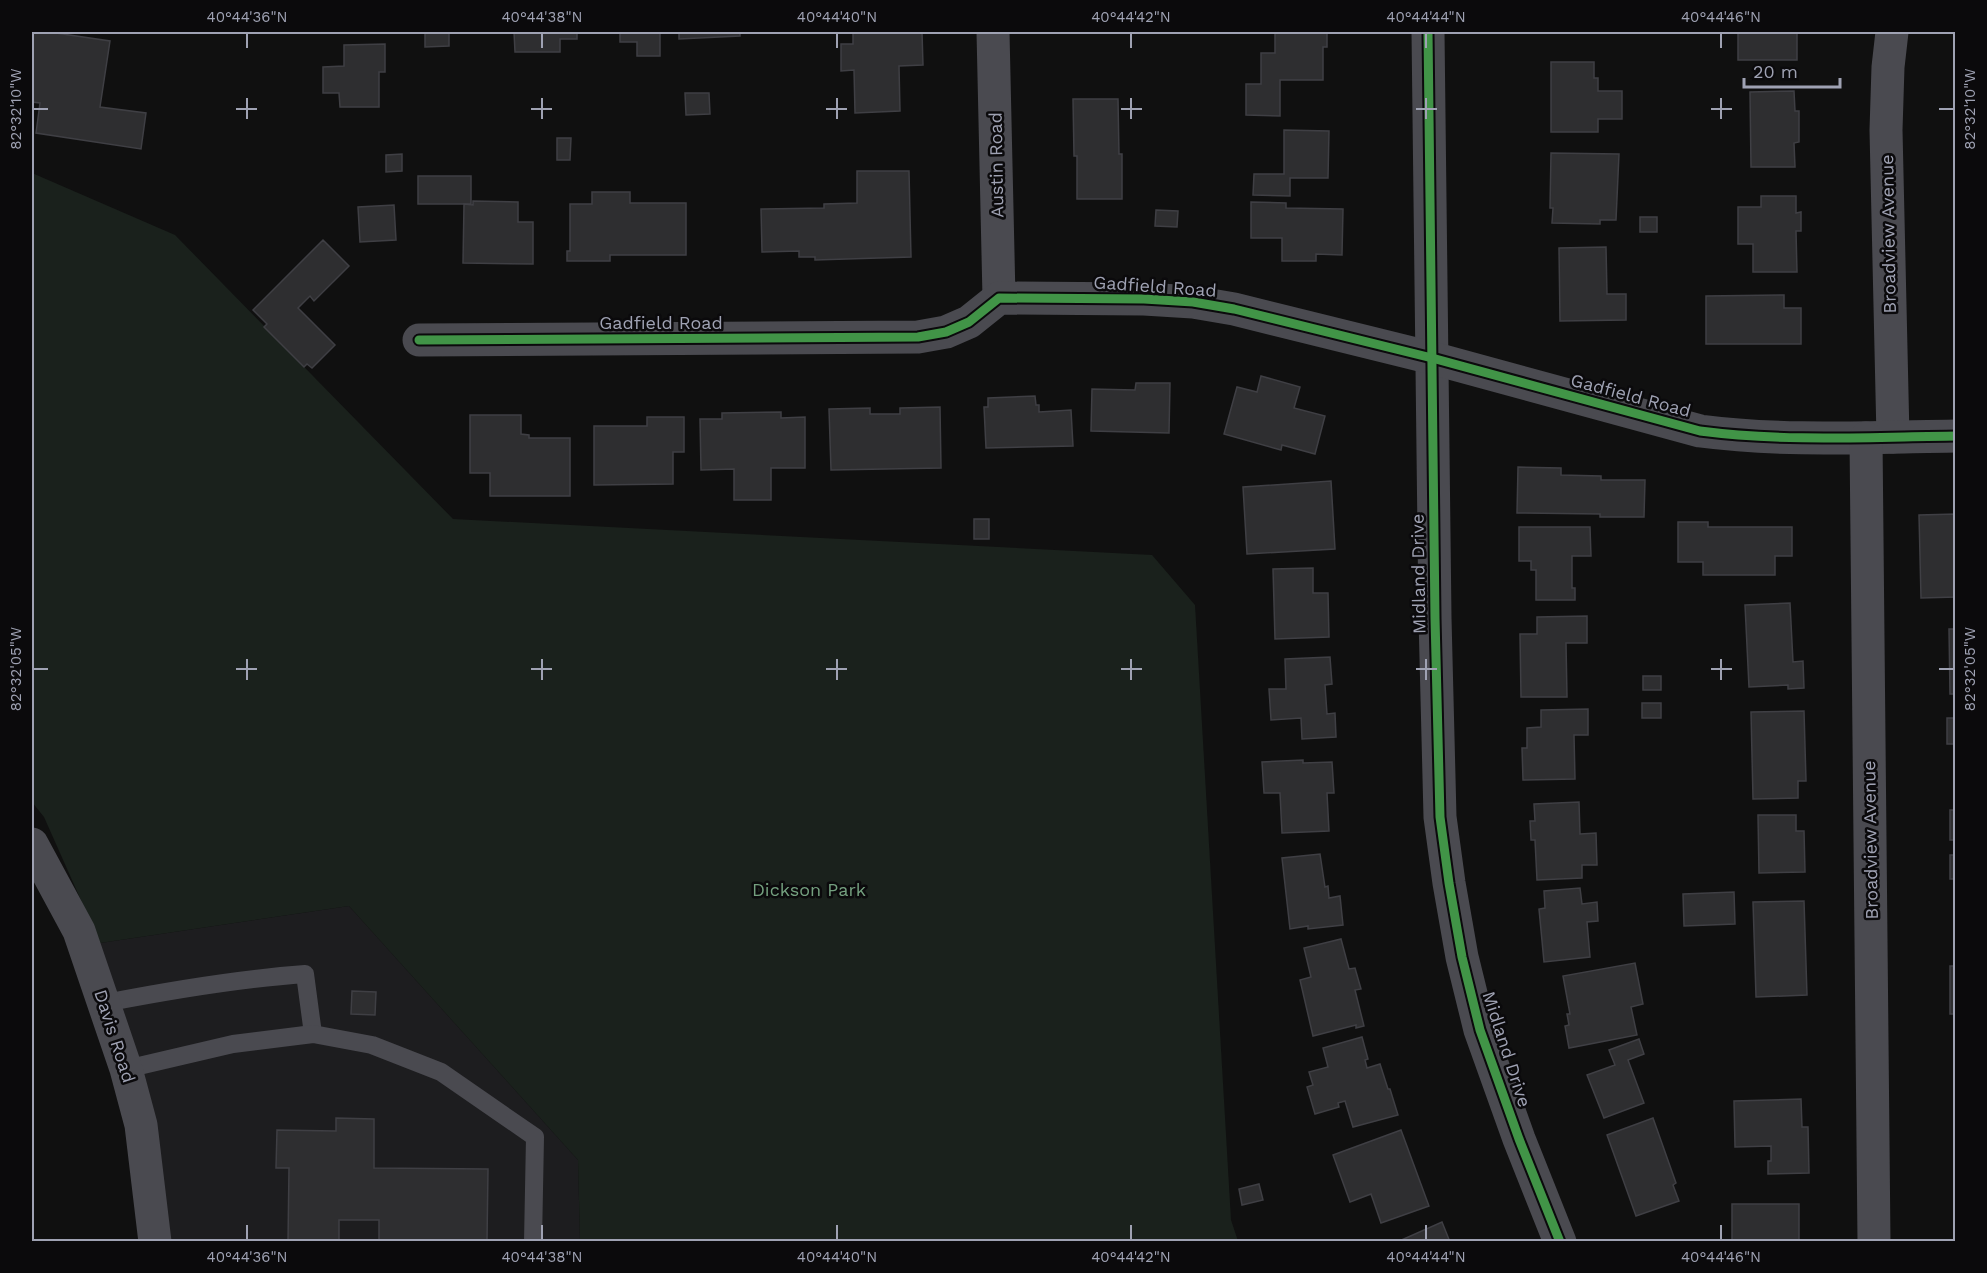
<svg xmlns="http://www.w3.org/2000/svg" width="1987" height="1273" font-family="'Work Sans',sans-serif">
  <style>
    .built { fill: #1d1d1f }
    .green { fill: #1a211c }
    .building { fill: #2e2e30; stroke: #3f3f44; stroke-width: 1.5 }
    .lines { fill: none; stroke-linecap: round; stroke-linejoin: round }
    .service { stroke: #4a4a50; stroke-width: 18 }
    .minor { stroke: #4a4a50; stroke-width: 33 }
    .cycleway-casing { stroke: #0b0a0c; stroke-width: 13 }
    .cycleway { stroke: #419447; stroke-width: 9 }
    .ticks { fill: none; stroke: #9fa2b3; stroke-width: 2 }
    .labels { text-anchor: middle; dominant-baseline: central; stroke-width: 5; stroke-linejoin: round; paint-order: stroke }
    .street-label { font-size: 18px; fill: #9fa2b3; stroke: #0b0a0c }
    .park-label { font-size: 18px; fill: #74a07f; stroke: #0b0a0c }
    .neatline { fill: none; stroke: #9fa2b3; stroke-width: 2 }
    .ticks-label { font-size: 15px; text-anchor: middle; fill: #9fa2b3 }
  </style>
  <rect width="100%" height="100%" fill="#101010"/>
  <!-- built -->
  <polygon class="built" points="349,906 578,1160 580,1241 167,1241 100,943"/>
  <!-- green -->
  <polygon class="green" points="32,173 175,235 453,519 1152,555 1195,605 1231,1220 1238,1241 580,1241 578,1160 349,906 100,943 44,817 32,802"/>
  <!-- building -->
  <g class="building">
    <polygon points="32,32 49,32 110,41 100,107 146,113 141,149 36,133 40,103 32,102"/>
    <polygon points="425,32 449,32 449,46 425,47"/>
    <polygon points="514,32 577,32 577,39 560,39 560,52 515,52"/>
    <polygon points="620,32 660,32 660,56 637,56 637,42 620,42"/>
    <polygon points="679,32 740,32 740,36 679,39"/>
    <polygon points="853,32 922,32 923,65 899,66 900,111 855,113 854,70 841,71 841,44 853,44"/>
    <polygon points="1275,32 1327,32 1327,47 1323,47 1323,80 1280,80 1280,116 1246,115 1246,84 1261,84 1261,53 1275,53"/>
    <rect x="1738" y="32" width="59" height="28"/>
    <polygon points="385,44 385,72 379,72 379,107 340,107 339,93 323,93 323,67 344,66 344,45"/>
    <polygon points="1551,62 1594,62 1594,78 1598,78 1598,91 1622,91 1622,119 1598,119 1598,132 1551,132"/>
    <polygon points="1794,91 1795,111 1799,111 1799,142 1794,143 1795,167 1751,167 1750,92"/>
    <polygon points="685,93 709,93 710,114 686,115"/>
    <polygon points="1073,99 1118,99 1119,154 1122,154 1122,199 1077,199 1077,156 1074,156"/>
    <polygon points="1284,130 1329,131 1328,178 1290,178 1290,196 1253,195 1254,174 1284,174"/>
    <polygon points="557,138 571,138 570,160 557,160"/>
    <polygon points="1551,153 1619,154 1616,220 1600,220 1600,224 1552,223 1553,208 1550,208"/>
    <polygon points="402,154 402,171 386,172 386,155"/>
    <polygon points="857,171 909,171 911,257 815,260 815,257 799,257 799,251 762,252 761,209 824,208 824,204 857,203"/>
    <rect x="418" y="176" width="53" height="28"/>
    <polygon points="592,192 630,192 630,203 686,203 686,255 610,255 610,261 567,261 567,251 570,251 570,204 592,204"/>
    <polygon points="1761,196 1796,196 1796,213 1801,212 1801,231 1796,231 1797,272 1753,272 1753,244 1738,244 1738,207 1761,207"/>
    <polygon points="473,201 518,202 518,222 533,222 533,264 463,263 464,204 473,205"/>
    <polygon points="1251,202 1286,203 1286,208 1343,209 1342,255 1316,254 1316,261 1282,261 1282,238 1251,238"/>
    <polygon points="394,205 396,240 360,242 358,207"/>
    <polygon points="1156,210 1178,211 1177,227 1155,226"/>
    <rect x="1640" y="217" width="17" height="15"/>
    <polygon points="323,240 349,266 314,301 310,296 298,308 335,345 312,368 307,364 304,367 264,327 267,324 253,310"/>
    <polygon points="1606,247 1607,294 1626,294 1626,320 1560,321 1559,248"/>
    <polygon points="1784,295 1784,308 1801,308 1801,344 1706,344 1706,296"/>
    <polygon points="1261,376 1300,387 1294,408 1325,416 1315,454 1282,445 1281,450 1224,434 1237,387 1257,392"/>
    <polygon points="1136,383 1170,383 1169,433 1091,431 1092,389 1135,390"/>
    <polygon points="1035,396 1036,405 1039,405 1039,412 1071,410 1073,446 986,448 984,407 988,407 988,398"/>
    <polygon points="940,407 941,468 831,470 829,409 870,408 870,414 900,414 900,408"/>
    <polygon points="781,412 781,418 805,417 805,468 771,468 771,500 734,500 734,469 701,470 700,419 722,419 722,413"/>
    <polygon points="470,415 521,415 521,434 529,435 529,438 570,438 570,496 490,496 490,473 470,473"/>
    <polygon points="647,417 684,417 684,452 673,452 673,484 594,485 594,426 647,426"/>
    <polygon points="1518,467 1561,468 1561,475 1601,476 1601,480 1645,480 1644,517 1600,517 1600,514 1517,513"/>
    <polygon points="1331,481 1335,549 1247,554 1243,487"/>
    <polygon points="1956,514 1956,597 1921,598 1919,515"/>
    <rect x="974" y="519" width="15" height="20"/>
    <polygon points="1678,522 1708,522 1708,527 1792,527 1792,556 1775,556 1775,575 1703,575 1703,562 1678,562"/>
    <polygon points="1519,527 1590,527 1591,556 1572,556 1572,588 1575,588 1575,600 1536,600 1536,570 1531,570 1531,561 1519,561"/>
    <polygon points="1313,568 1313,593 1328,593 1329,637 1275,639 1273,569"/>
    <polygon points="1790,603 1793,662 1803,661 1804,688 1788,689 1788,685 1749,687 1745,605"/>
    <polygon points="1587,616 1587,643 1566,643 1567,697 1521,697 1520,634 1537,634 1537,617"/>
    <polygon points="1949,629 1956,629 1956,694 1950,694"/>
    <polygon points="1330,657 1332,684 1325,685 1327,714 1335,713 1336,737 1302,739 1301,718 1271,720 1269,689 1286,689 1285,659"/>
    <rect x="1643" y="676" width="18" height="14"/>
    <rect x="1642" y="703" width="19" height="15"/>
    <polygon points="1588,709 1588,735 1574,735 1575,779 1523,780 1522,748 1527,748 1527,728 1541,727 1541,710"/>
    <polygon points="1804,711 1806,781 1798,781 1798,798 1753,799 1751,712"/>
    <rect x="1947" y="718" width="9" height="26"/>
    <polygon points="1303,760 1303,763 1332,762 1334,793 1327,793 1329,831 1282,833 1280,793 1264,793 1262,762"/>
    <polygon points="1579,802 1580,834 1596,833 1597,865 1582,865 1582,878 1537,880 1535,840 1531,840 1530,821 1535,821 1534,804"/>
    <rect x="1950" y="810" width="6" height="30"/>
    <polygon points="1758,815 1796,815 1796,831 1804,831 1805,872 1759,873"/>
    <polygon points="1320,854 1325,887 1328,886 1329,898 1340,896 1343,925 1308,929 1308,926 1290,929 1282,858"/>
    <rect x="1950" y="855" width="6" height="24"/>
    <polygon points="1580,888 1582,904 1597,902 1598,921 1587,922 1590,957 1544,962 1539,909 1545,908 1544,891"/>
    <polygon points="1734,892 1735,924 1684,926 1683,894"/>
    <polygon points="1804,901 1807,995 1756,997 1753,902"/>
    <polygon points="1341,939 1349,969 1355,968 1361,989 1355,990 1364,1026 1356,1028 1356,1025 1313,1036 1300,980 1311,977 1304,948"/>
    <polygon points="1635,963 1643,1004 1631,1007 1637,1035 1569,1048 1565,1026 1569,1025 1567,1014 1570,1014 1563,976"/>
    <rect x="1950" y="966" width="6" height="48"/>
    <polygon points="352,991 376,992 375,1015 351,1014"/>
    <polygon points="1362,1037 1368,1059 1365,1060 1367,1068 1380,1064 1388,1089 1390,1089 1398,1115 1353,1127 1345,1101 1338,1103 1339,1107 1315,1114 1307,1087 1313,1085 1309,1072 1328,1067 1323,1048"/>
    <polygon points="1639,1039 1644,1054 1628,1060 1644,1103 1604,1118 1587,1075 1615,1065 1609,1050"/>
    <polygon points="1801,1099 1802,1127 1808,1127 1809,1173 1768,1174 1768,1161 1771,1161 1771,1146 1735,1147 1734,1101"/>
    <polygon points="336,1118 374,1119 374,1168 488,1169 487,1242 379,1242 379,1220 339,1220 339,1240 364,1242 288,1242 289,1168 276,1168 277,1130 336,1131"/>
    <polygon points="1653,1118 1676,1183 1673,1185 1679,1201 1636,1216 1607,1135"/>
    <polygon points="1401,1130 1429,1206 1381,1223 1371,1194 1350,1202 1333,1155"/>
    <polygon points="1259,1184 1263,1200 1242,1205 1239,1189"/>
    <rect x="1732" y="1204" width="67" height="38"/>
    <polygon points="1442,1222 1450,1242 1397,1242"/>
  </g>
  <g class="lines">
    <!-- service -->
    <g class="service">
      <path d="M105,1003C172,990 237,979 305,974L313,1034"/>
      <polyline points="126,1069 233,1044 313,1034 372,1045 441,1072 535,1137 533,1242"/>
    </g>
    <!-- minor -->
    <g class="minor">
      <polyline points="993,32 999,298"/>
      <polyline points="1428,32 1435,618 1440,817 1449,883 1462,957 1480,1030 1519,1139 1560,1242"/>
      <polyline points="1892,32 1888,67 1886,130 1893,437"/>
      <path d="M419,340L918,337L946,332L969,322L999,298L1144,299L1193,302L1234,309L1432,358L1700,431C1785,442 1870,437 1956,436"/>
      <polyline points="1866,438 1874,1242"/>
      <polyline points="32,844 79,931 126,1069 141,1125 155,1242"/>
    </g>
    <defs>
      <g id="cycleway">
        <polyline points="1428,32 1435,618 1440,817 1449,883 1462,957 1480,1030 1519,1139 1560,1242"/>
        <path d="M419,340L918,337L946,332L969,322L999,298L1144,299L1193,302L1234,309L1432,358L1700,431C1785,442 1870,437 1956,436"/>
      </g>
    </defs>
    <!-- cycleway casing -->
    <use href="#cycleway" class="cycleway-casing"/>
    <!-- cycleway -->
    <use href="#cycleway" class="cycleway"/>
  </g>
  <!-- ticks -->
  <path class="ticks" d="M247,33V48M542,33V48M837,33V48M1131,33V48M1426,33V48M1721,33V48M247,98V119M542,98V119M837,98V119M1131,98V119M1426,98V119M1721,98V119M33,109H48M236,109H257M531,109H552M826,109H847M1121,109H1142M1416,109H1437M1711,109H1732M1939,109H1954M247,659V680M542,659V680M837,659V680M1131,659V680M1426,659V680M1721,659V680M33,669H48M236,669H257M531,669H552M826,669H847M1121,669H1142M1416,669H1437M1711,669H1732M1939,669H1954M247,1225V1240M542,1225V1240M837,1225V1240M1131,1225V1240M1426,1225V1240M1721,1225V1240"/>
  <g class="labels">
    <!-- street labels -->
    <g class="street-label">
      <text transform="translate(996 165) rotate(-91)">Austin Road</text>
      <text transform="translate(1888 234) rotate(-91)">Broadview Avenue</text>
      <text transform="translate(1155 286) rotate(4)">Gadfield Road</text>
      <text x="661" y="322">Gadfield Road</text>
      <text transform="translate(1631 395) rotate(15)">Gadfield Road</text>
      <text transform="translate(1418 574) rotate(-91)">Midland Drive</text>
      <text transform="translate(1870 840) rotate(-91)">Broadview Avenue</text>
      <text transform="translate(115 1036) rotate(72)">Davis Road</text>
      <text transform="translate(1507 1049) rotate(72)">Midland Drive</text>
    </g>
    <!-- park labels -->
    <g class="park-label">
      <text x="809" y="889">Dickson Park</text>
    </g>
  </g>
  <!-- border -->
  <rect width="1987" height="1273" fill="none" stroke="#0b0a0c" stroke-width="66"/>
  <!-- scale -->
  <path d="M1744 78v9h96v-9" fill="none" stroke="#9fa2b3" stroke-width="3"/>
  <text x="1753" y="78" font-size="18" fill="#9fa2b3" stroke="#0b0a0c" stroke-width="4.5" paint-order="stroke">20 m</text>
  <rect x="33" y="33" width="1921" height="1207" class="neatline"/>
  <g class="ticks-label">
    <text x="247" y="22">40°44'36"N</text>
    <text x="542" y="22">40°44'38"N</text>
    <text x="837" y="22">40°44'40"N</text>
    <text x="1131" y="22">40°44'42"N</text>
    <text x="1426" y="22">40°44'44"N</text>
    <text x="1721" y="22">40°44'46"N</text>
    <text transform="translate(1970 109) rotate(-90)" y="5">82°32'10"W</text>
    <text transform="translate(16 109) rotate(-90)" y="5">82°32'10"W</text>
    <text transform="translate(1970 669) rotate(-90)" y="5">82°32'05"W</text>
    <text transform="translate(16 669) rotate(-90)" y="5">82°32'05"W</text>
    <text x="247" y="1262">40°44'36"N</text>
    <text x="542" y="1262">40°44'38"N</text>
    <text x="837" y="1262">40°44'40"N</text>
    <text x="1131" y="1262">40°44'42"N</text>
    <text x="1426" y="1262">40°44'44"N</text>
    <text x="1721" y="1262">40°44'46"N</text>
  </g>
</svg>
